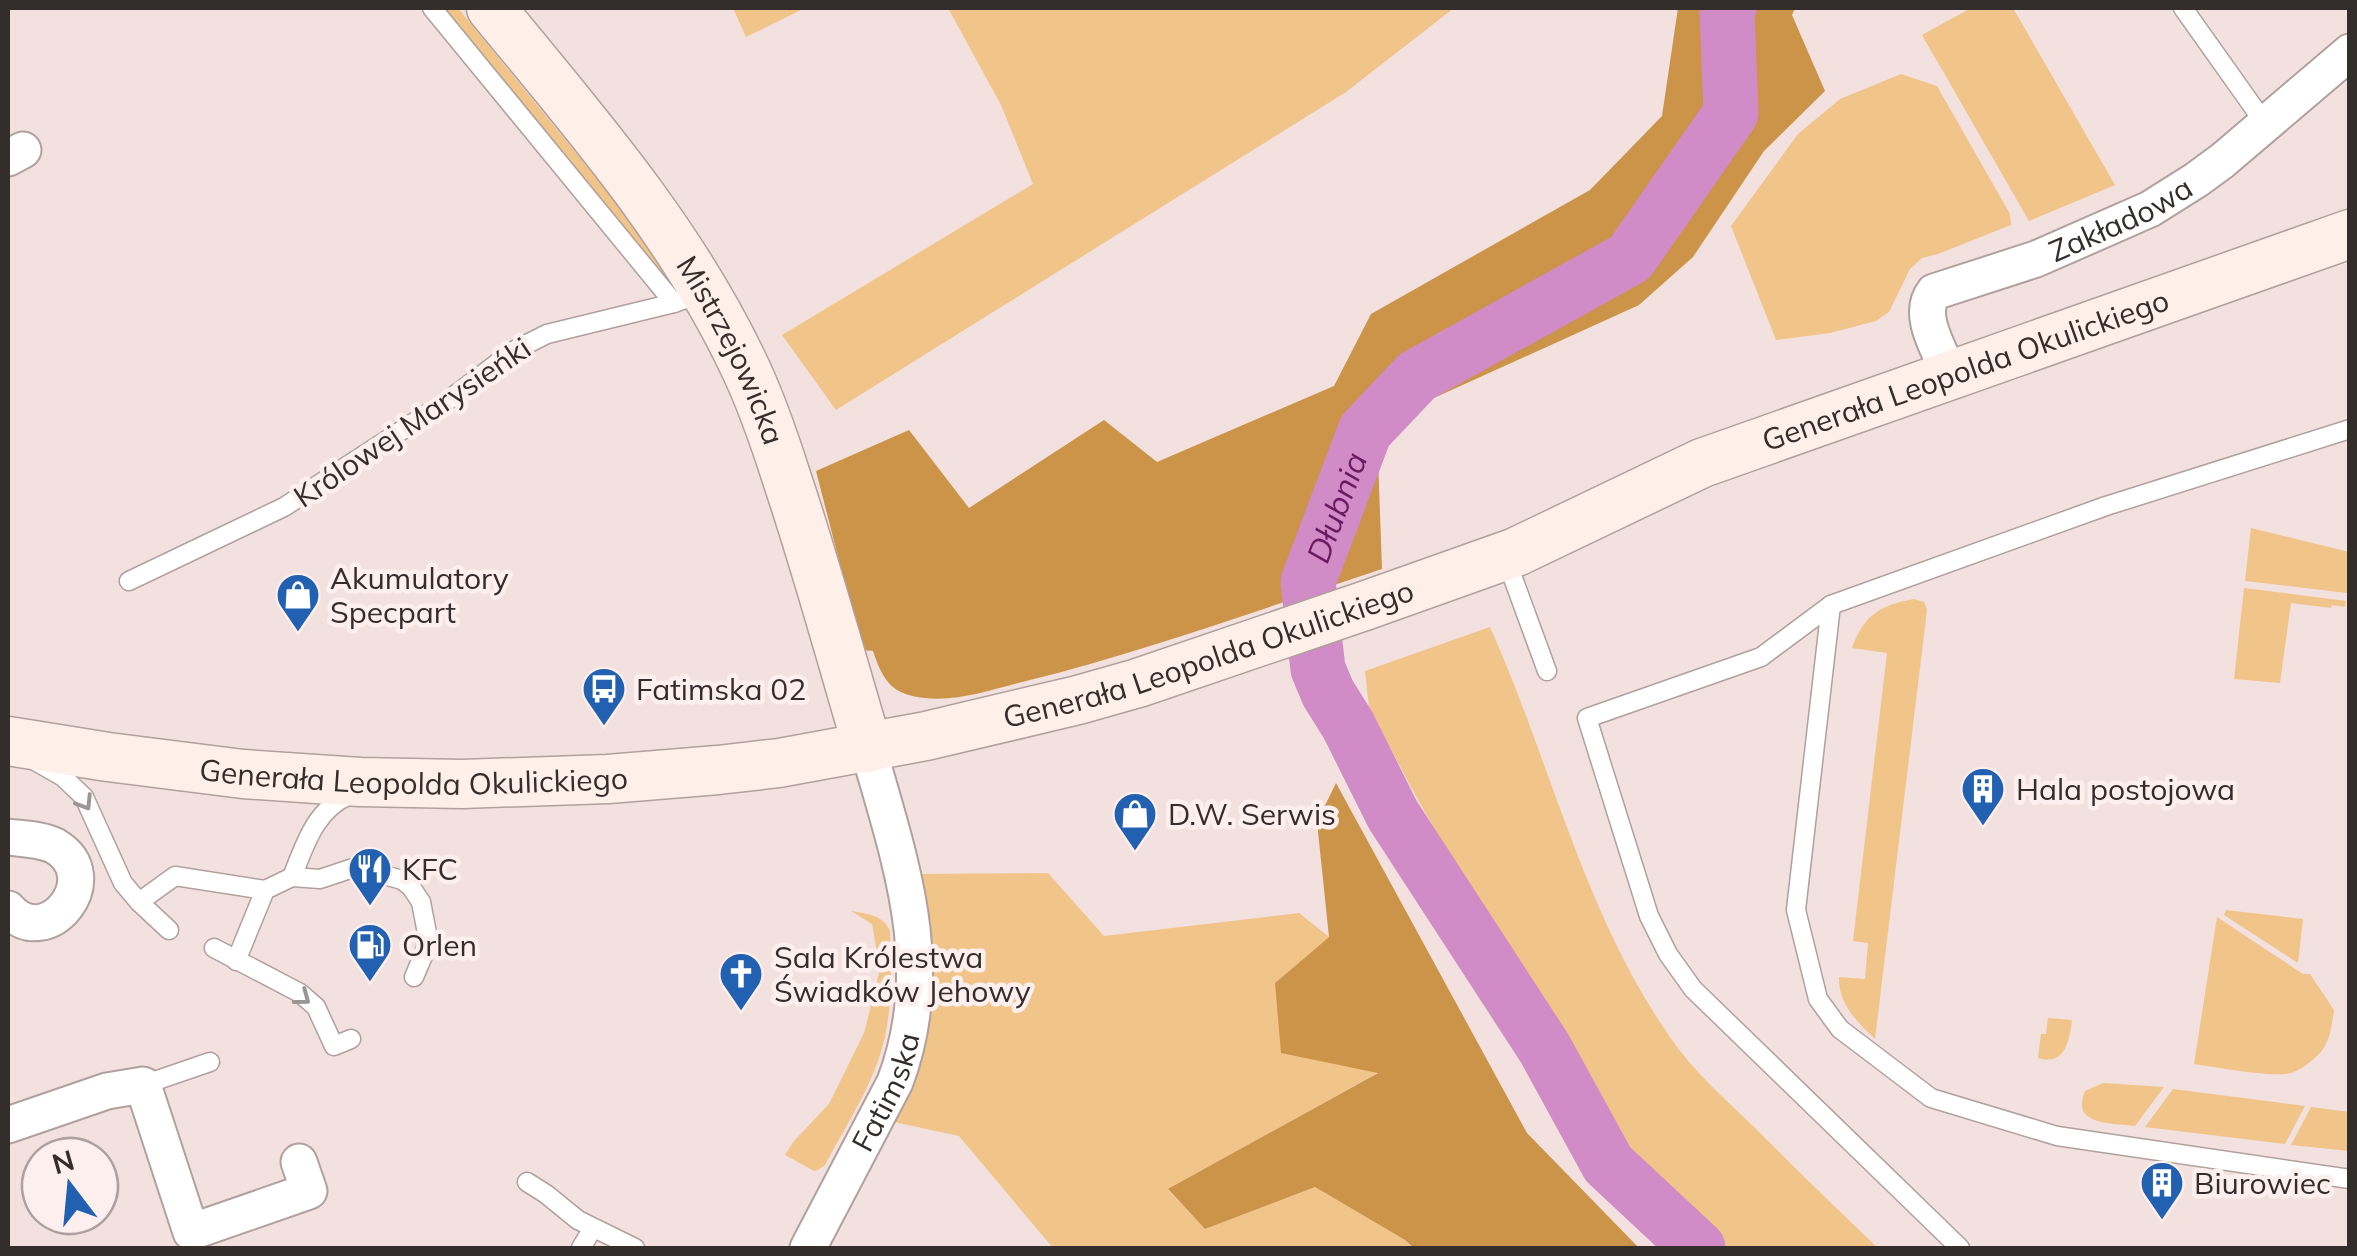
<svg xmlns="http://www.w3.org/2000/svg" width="2357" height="1256" font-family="Mulish,sans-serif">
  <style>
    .green { fill: #f1c48a }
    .forest { fill: #cb9448 }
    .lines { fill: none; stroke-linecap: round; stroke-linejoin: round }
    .river { stroke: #d18bc6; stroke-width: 55 }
    .lane-casing { stroke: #b0a09e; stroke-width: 21 }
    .street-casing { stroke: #b0a09e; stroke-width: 39 }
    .secondary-casing { stroke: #b0a09e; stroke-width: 51 }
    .lane { stroke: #fff; stroke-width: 18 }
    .street { stroke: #fff; stroke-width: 35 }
    .secondary { stroke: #fef0e9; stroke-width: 48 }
    .oneway { stroke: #999696 }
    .labels { text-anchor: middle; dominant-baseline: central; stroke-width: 9; stroke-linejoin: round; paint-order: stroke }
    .street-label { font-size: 30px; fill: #332d2c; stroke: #fdefee }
    .poi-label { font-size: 30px; fill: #332d2c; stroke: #fdefee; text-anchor: start }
    .water-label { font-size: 32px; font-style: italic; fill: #6c1964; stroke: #fdefee }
  </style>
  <rect width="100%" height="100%" fill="#f3e1df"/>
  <!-- green -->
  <g class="green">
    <polygon points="439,8 458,8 620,207 670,280 664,279"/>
    <polygon points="733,8 805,8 746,37"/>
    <polygon points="948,8 1454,8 1346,92 836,410 782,335 1033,184 1001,105"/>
    <polygon points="1971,8 2013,8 2115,185 2029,221 1922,35"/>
    <polygon points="1901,74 1937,86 2010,214 2011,225 1938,254 1922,258 1910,269 1889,312 1876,321 1830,333 1776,340 1731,226 1798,134 1840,99"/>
    <polygon points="2251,528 2349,552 2347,593 2245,581"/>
    <polygon points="2244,588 2346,601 2345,607 2332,605 2331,608 2291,603 2280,683 2234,679"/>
    <path d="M1914,599L1924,602L1927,610L1875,1039C1857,1022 1838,1003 1839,977L1865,979L1868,943L1853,941L1887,653L1852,648C1864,615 1880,605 1914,599Z"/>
    <path d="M1490,627C1551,763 1584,914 1670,1037C1693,1071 1724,1098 1753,1126C1794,1167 1836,1208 1878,1248H1726L1631,1152L1495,934L1418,800L1369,708L1365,671Z"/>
    <polygon points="1048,873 1104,936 1299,913 1329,937 1275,983 1379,1072 1168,1190 1205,1229 1315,1187 1405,1240 1414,1248 1199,1248 1198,1246 1193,1248 1053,1248 959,1136 894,1122 916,874"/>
    <polygon points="2226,910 2303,919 2298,963 2224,915"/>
    <path d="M851,911C866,914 883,914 890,931C892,974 893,1019 878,1061C865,1097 843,1131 825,1165L818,1170L814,1171L785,1155L794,1141L829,1104L864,1033L880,969L872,924Z"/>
    <path d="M2217,917L2303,974H2310L2334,1010C2332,1022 2331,1038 2323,1049C2317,1058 2301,1070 2291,1073C2273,1078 2215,1067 2194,1064Z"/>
    <path d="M2048,1018L2072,1020C2069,1042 2065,1066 2038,1058L2041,1034H2046Z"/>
    <path d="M2103,1083L2164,1087L2135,1126C2113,1123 2070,1126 2085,1091Z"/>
    <polygon points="2173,1089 2305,1106 2285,1144 2145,1127"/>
    <polygon points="2311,1107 2349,1112 2349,1151 2291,1145"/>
  </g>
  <!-- forest -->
  <g class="forest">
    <path d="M1678,8H1795L1792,15L1825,91L1764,151L1693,257L1639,305L1403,412L1378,458L1382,569C1265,608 1149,650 1030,680C997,688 959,702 925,698C892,695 883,681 873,651L862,650L816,471L909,430L969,508L1104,420L1157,462L1334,386L1371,314L1590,190L1662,116Z"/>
    <polygon points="1336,783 1527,1133 1639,1248 1414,1248 1405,1240 1315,1187 1205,1229 1168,1189 1378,1073 1281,1053 1275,983 1329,937 1317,822"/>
  </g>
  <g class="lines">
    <!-- river -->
    <path class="river" id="s1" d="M1698,1248L1608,1164L1545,1049L1393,815L1348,725L1328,693L1318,669L1308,582L1365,431L1417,376L1630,258L1731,113L1727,11L1729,8"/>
    <defs>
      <g id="lane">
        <polyline points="432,8 674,303"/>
        <polyline points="2183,8 2266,125"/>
        <polyline points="2350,429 2106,506 1831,605 1796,910 1818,999 1840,1029 1931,1098 2057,1136 2350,1179"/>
        <polyline points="1506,559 1547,671"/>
        <polyline points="129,581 284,507 450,399 515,350 547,334 674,303 700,294"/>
        <polyline points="1831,605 1761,657 1587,718 1649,916 1668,954 1693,989 1960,1248"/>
        <polyline points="35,761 63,777 84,797 123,883 139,902 169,930"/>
        <path d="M292,877C305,845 315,809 350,795"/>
        <polyline points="139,902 175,876 265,890"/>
        <polyline points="214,948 300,993 316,1007 334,1046 351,1039"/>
        <polyline points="236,961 265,890 292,877 320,879 356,867 402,880 411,887 421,902 427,933 426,949 414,977"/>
        <polyline points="143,1085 210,1062"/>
        <polyline points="527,1182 546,1194 578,1220 635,1248"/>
        <polyline points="581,1248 593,1228"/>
      </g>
      <g id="street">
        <polyline points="8,158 23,150"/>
        <path id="s2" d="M1949,374C1940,350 1916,315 1934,292L2036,259L2150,209L2196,180L2222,161L2350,52"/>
        <path d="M8,837C22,839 42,839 55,846C108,877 47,954 8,909"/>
        <polyline points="8,1125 107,1091 143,1085 191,1232 309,1191 299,1162"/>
        <path id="s3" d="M808,1248L895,1082C939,966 900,861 868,748"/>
      </g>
      <g id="secondary">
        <path id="s4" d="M491,8C582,119 678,228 741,359C760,397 774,438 787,479C817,568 841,658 868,748"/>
        <path id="s5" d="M8,741L108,757L243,774L360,782L462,784L608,779L718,770L779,763L926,736L1078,700L1138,683L1367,605L1516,552L1702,463L2350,234"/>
      </g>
    </defs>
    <!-- lane casing -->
    <use href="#lane" class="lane-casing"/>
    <!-- street casing -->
    <use href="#street" class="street-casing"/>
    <!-- secondary casing -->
    <use href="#secondary" class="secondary-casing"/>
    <!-- lane -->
    <use href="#lane" class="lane"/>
    <!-- street -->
    <use href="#street" class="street"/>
    <!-- secondary -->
    <use href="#secondary" class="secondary"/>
  </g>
  <!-- one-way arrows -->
  <defs><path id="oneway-chevron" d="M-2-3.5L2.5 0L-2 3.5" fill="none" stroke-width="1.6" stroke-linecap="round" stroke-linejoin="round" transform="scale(2.5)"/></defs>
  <g class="oneway">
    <use href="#oneway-chevron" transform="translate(85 803) rotate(58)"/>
    <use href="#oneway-chevron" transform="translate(303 998) rotate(37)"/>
  </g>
  <!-- icons -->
  <defs>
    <symbol id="shop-pin" viewBox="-11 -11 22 30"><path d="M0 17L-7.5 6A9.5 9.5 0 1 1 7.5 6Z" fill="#2261b2" stroke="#fdefee"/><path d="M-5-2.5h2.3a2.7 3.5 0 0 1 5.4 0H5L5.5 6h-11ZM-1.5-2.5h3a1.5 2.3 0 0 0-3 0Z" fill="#fff"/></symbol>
    <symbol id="bus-pin" viewBox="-11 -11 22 30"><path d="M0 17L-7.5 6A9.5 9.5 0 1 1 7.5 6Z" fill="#2261b2" stroke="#fdefee"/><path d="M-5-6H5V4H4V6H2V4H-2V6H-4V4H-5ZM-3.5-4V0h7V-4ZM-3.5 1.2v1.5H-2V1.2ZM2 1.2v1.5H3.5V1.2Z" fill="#fff"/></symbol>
    <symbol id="building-pin" viewBox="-11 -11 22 30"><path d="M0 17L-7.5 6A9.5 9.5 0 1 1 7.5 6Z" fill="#2261b2" stroke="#fdefee"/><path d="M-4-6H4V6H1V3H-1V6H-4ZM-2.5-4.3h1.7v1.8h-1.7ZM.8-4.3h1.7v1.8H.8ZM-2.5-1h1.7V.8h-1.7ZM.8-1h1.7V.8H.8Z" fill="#fff"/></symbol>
    <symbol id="restaurant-pin" viewBox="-11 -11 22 30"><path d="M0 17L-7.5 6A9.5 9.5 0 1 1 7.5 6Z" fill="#2261b2" stroke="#fdefee"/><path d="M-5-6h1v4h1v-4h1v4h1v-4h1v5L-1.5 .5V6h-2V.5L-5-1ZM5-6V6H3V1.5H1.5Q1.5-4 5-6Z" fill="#fff"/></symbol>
    <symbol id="fuel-pin" viewBox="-11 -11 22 30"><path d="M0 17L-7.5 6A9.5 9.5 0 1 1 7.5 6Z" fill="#2261b2" stroke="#fdefee"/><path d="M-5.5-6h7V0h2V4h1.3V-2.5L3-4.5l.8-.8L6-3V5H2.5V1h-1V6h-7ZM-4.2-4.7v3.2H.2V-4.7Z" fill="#fff"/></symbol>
    <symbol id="church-pin" viewBox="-11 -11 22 30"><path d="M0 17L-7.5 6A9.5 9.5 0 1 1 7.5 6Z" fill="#2261b2" stroke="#fdefee"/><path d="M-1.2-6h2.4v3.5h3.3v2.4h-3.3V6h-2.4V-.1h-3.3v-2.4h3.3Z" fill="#fff"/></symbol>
  </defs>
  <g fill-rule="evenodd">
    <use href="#shop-pin" x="273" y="570" width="50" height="68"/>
    <use href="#bus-pin" x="579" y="664" width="50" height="68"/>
    <use href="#building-pin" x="1958" y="764" width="50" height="68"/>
    <use href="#shop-pin" x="1110" y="789" width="50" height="68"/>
    <use href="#restaurant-pin" x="345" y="844" width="50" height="68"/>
    <use href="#fuel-pin" x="345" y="920" width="50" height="68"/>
    <use href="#church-pin" x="716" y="949" width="50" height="68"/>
    <use href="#building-pin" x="2137" y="1158" width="50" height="68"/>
  </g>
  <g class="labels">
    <!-- street labels -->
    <g class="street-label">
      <text stroke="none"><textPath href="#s2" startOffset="288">Zakładowa</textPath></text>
      <text stroke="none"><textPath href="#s4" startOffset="420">Mistrzejowicka</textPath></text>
      <text stroke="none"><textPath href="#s5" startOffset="2028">Generała Leopolda Okulickiego</textPath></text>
      <text transform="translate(412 422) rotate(-34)">Królowej Marysieńki</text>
      <text stroke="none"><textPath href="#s5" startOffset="1218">Generała Leopolda Okulickiego</textPath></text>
      <text stroke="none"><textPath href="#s5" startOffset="408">Generała Leopolda Okulickiego</textPath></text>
      <text stroke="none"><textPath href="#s3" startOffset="175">Fatimska</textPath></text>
    </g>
    <!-- poi labels -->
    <g class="poi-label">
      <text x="330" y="578">Akumulatory<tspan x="330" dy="34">Specpart</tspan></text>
      <text x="636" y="689">Fatimska 02</text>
      <text x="2016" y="789">Hala postojowa</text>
      <text x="1168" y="814">D.W. Serwis</text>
      <text x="402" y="869">KFC</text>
      <text x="402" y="945">Orlen</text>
      <text x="774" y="957">Sala Królestwa<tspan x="774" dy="34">Świadków Jehowy</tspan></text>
      <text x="2194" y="1183">Biurowiec</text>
    </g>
    <!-- water labels -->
    <g class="water-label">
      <text stroke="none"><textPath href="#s1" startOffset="865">Dłubnia</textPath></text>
    </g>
  </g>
  <!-- border -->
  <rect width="2357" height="1256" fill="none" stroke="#332d2c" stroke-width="20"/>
  <!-- north arrow -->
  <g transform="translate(70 1186) rotate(344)"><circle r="48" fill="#fdefee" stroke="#aca1a0" stroke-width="2.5"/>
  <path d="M0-8L18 38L0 25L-18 38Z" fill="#2261b2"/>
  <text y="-15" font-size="28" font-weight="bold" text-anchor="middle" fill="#332d2c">N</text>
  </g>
</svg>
